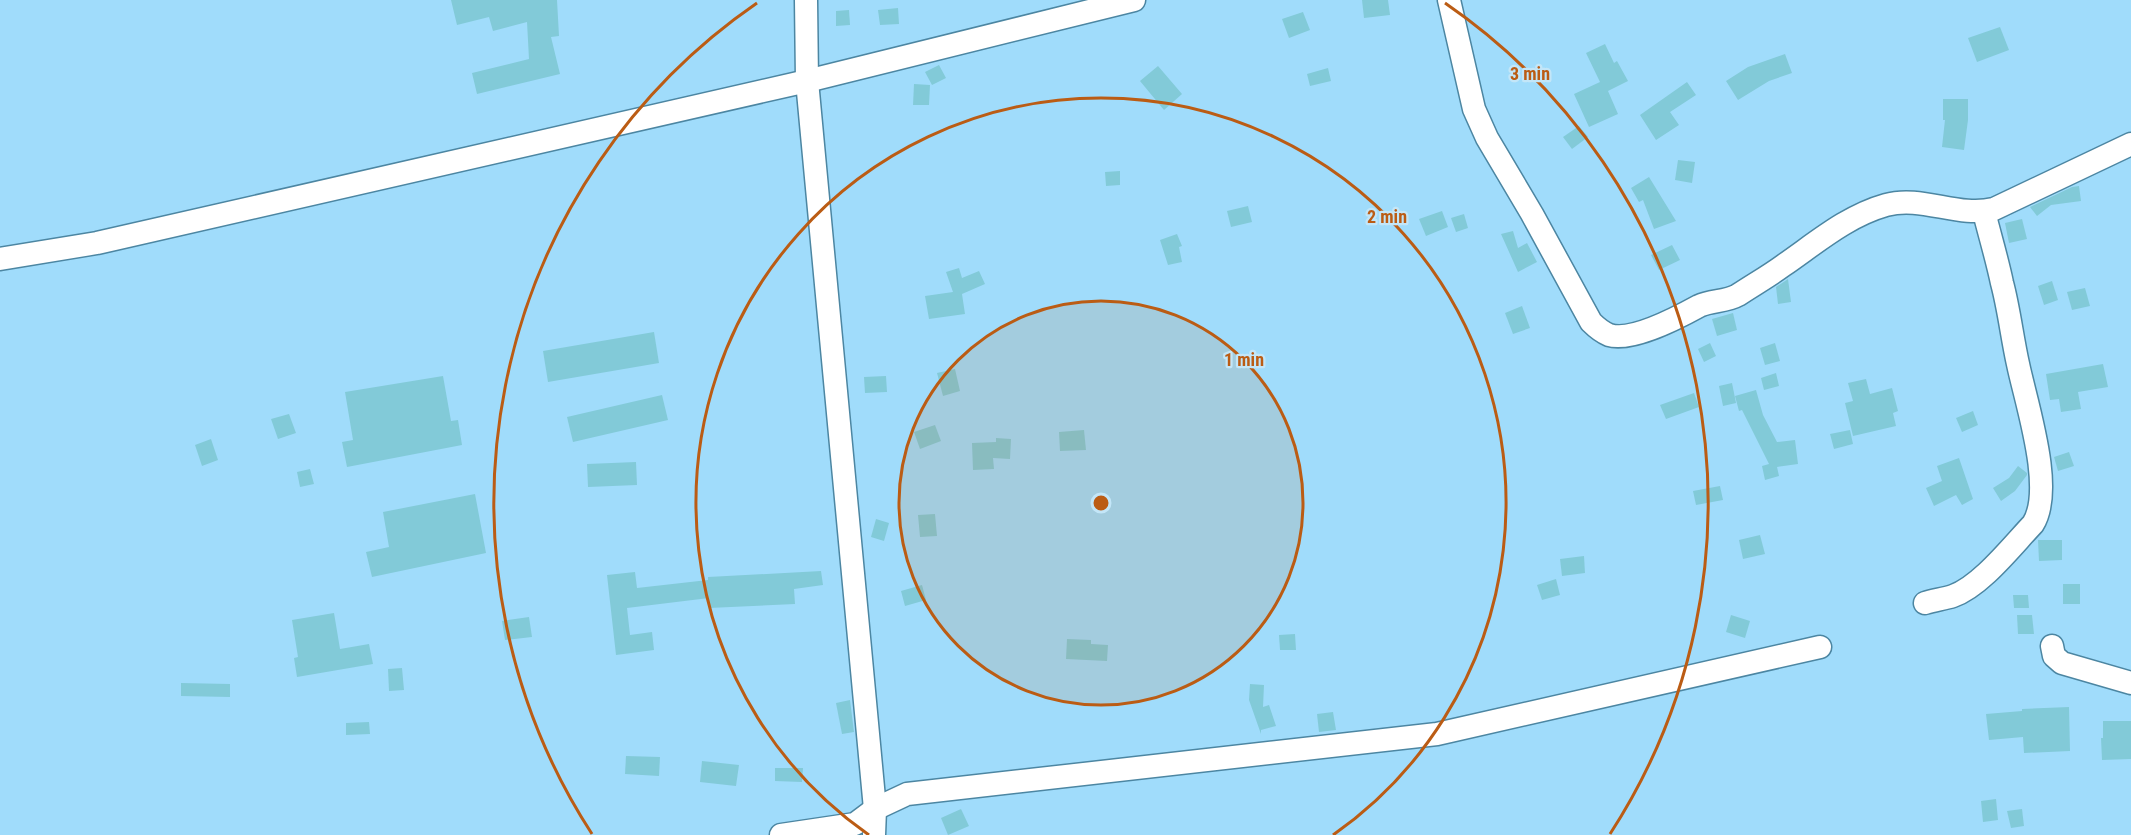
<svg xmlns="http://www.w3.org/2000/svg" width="2131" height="835" font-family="'Roboto Condensed',sans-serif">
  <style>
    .building { fill: #82cad8 }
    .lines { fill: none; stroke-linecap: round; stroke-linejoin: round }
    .minor-casing { stroke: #4c86a2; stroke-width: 25 }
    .minor { stroke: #fff; stroke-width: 22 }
    .ring { fill: none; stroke: #bb5c14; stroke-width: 3 }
    .centre { fill: #bb5c14; stroke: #c3e6f8; stroke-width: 3 }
    .ring-label { font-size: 18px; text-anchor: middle; font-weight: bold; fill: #bb5c14; stroke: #c3e6f8; stroke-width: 4.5; stroke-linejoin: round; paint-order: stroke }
  </style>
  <rect width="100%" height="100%" fill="#a0dcfb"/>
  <!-- building -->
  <g class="building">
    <polygon points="451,0 557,0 559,36 551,37 560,74 477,94 472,73 529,59 527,22 493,31 489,17 457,25"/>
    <polygon points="1362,0 1388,0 1390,15 1364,18"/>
    <polygon points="898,8 899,24 880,25 878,10"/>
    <polygon points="849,10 850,25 836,26 836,11"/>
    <polygon points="1303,12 1310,30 1289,38 1282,19"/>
    <polygon points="2000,27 2009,50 1977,62 1968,38"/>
    <polygon points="1605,44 1614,63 1617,61 1628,81 1608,91 1618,114 1589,127 1574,94 1600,82 1586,53"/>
    <polygon points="1785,54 1792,73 1769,81 1738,100 1726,81 1748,67"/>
    <polygon points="939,65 946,78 932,85 925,72"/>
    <polygon points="1158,66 1182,94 1164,110 1140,81"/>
    <polygon points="1328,68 1331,81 1310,86 1307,74"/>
    <polygon points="1687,82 1696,95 1670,112 1679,125 1656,140 1640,115"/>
    <polygon points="914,84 930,85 929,105 913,105"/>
    <polygon points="1943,99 1968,99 1968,120 1964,150 1942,147 1945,120 1943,120"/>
    <polygon points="1579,126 1588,137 1572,149 1563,137"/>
    <polygon points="1678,160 1695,162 1692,183 1675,180"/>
    <polygon points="1120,171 1120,185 1106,186 1105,172"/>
    <polygon points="1649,177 1676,221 1654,229 1643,200 1639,202 1631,188"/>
    <polygon points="2079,186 2081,201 2051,205 2037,216 2030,207 2072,187"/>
    <polygon points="1248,206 1252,222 1231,227 1227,211"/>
    <polygon points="1442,211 1448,227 1426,236 1419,219"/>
    <polygon points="1464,214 1468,228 1456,232 1451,218"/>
    <polygon points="2022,219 2027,239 2009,243 2005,223"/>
    <polygon points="1513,231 1518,248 1527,243 1537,262 1518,272 1501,234"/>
    <polygon points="1177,234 1182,246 1179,247 1182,262 1168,265 1160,240"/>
    <polygon points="1672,245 1680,260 1659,270 1651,255"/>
    <polygon points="959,268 962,278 979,271 985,284 962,294 965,314 929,319 925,296 953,292 946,272"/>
    <polygon points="1788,279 1791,302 1778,304 1776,287"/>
    <polygon points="2052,281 2058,300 2044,305 2038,286"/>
    <polygon points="2085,288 2090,306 2072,310 2067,292"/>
    <polygon points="1522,306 1530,328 1513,334 1505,313"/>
    <polygon points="1733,313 1737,330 1717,336 1712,319"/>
    <polygon points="654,332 659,363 548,382 543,351"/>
    <polygon points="1710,343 1716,356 1704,362 1698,349"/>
    <polygon points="1775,343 1780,361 1765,365 1760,348"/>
    <polygon points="2103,364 2108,387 2078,392 2081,409 2061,412 2059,399 2050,400 2046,374"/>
    <polygon points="955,369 960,391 943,396 937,373"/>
    <polygon points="1776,373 1779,386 1764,390 1761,378"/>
    <polygon points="443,376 451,421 458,420 462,445 347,467 342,442 353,440 345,392"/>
    <polygon points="886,376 887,392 865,393 864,377"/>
    <polygon points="1866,379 1870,394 1892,388 1898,411 1893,413 1896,426 1853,436 1845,403 1853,401 1848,383"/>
    <polygon points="1732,383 1736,403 1723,406 1719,386"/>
    <polygon points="1756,390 1763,415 1777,442 1795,440 1798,464 1777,467 1779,476 1765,480 1762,466 1769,464 1742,410 1739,411 1735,396"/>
    <polygon points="1694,393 1699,407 1666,419 1660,405"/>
    <polygon points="662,395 668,420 573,442 567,417"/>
    <polygon points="1973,411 1978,425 1962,432 1956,418"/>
    <polygon points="289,414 296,433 278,439 271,419"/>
    <polygon points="935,425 941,441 920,449 914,432"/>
    <polygon points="1084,430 1086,450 1060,451 1059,432"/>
    <polygon points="1850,430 1853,444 1834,449 1830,434"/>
    <polygon points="996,438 1011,439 1010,459 993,458 994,469 973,470 972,443 996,442"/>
    <polygon points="211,439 218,460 202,466 195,445"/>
    <polygon points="2069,452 2074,466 2058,471 2054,457"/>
    <polygon points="1959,458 1973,499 1962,505 1956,495 1934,506 1926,488 1942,481 1937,466"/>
    <polygon points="636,462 637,485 588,487 587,464"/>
    <polygon points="2018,466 2027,473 2027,475 2015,491 2001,501 1993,488 2009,478"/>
    <polygon points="310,469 314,484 300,487 297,472"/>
    <polygon points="1720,486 1723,500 1696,505 1693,491"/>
    <polygon points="475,494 486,553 372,577 366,552 389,547 383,512"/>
    <polygon points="935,514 937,536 920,537 918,515"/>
    <polygon points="876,519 889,523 884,541 871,537"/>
    <polygon points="1760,535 1765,554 1743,559 1739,540"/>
    <polygon points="2038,540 2062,540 2062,560 2039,561"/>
    <polygon points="1584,556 1585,573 1562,576 1560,559"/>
    <polygon points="821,571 823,585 794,589 795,604 709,608 709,598 627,608 630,635 652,632 654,650 616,655 607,575 635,572 637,588 708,580 708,577"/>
    <polygon points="1556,579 1560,595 1542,600 1537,585"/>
    <rect x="2063" y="584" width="17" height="20"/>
    <polygon points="922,585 926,600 905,606 901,591"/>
    <polygon points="2013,595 2028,595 2029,608 2014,608"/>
    <polygon points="334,613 340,649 369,644 373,664 297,677 294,658 298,657 292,620"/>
    <polygon points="1731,615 1750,621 1745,638 1726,632"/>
    <polygon points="2017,615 2032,615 2034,634 2018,634"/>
    <polygon points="529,617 532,637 505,640 502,621"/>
    <polygon points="1295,634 1296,650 1280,650 1279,635"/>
    <polygon points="1067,639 1091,640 1091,644 1108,645 1107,661 1066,659"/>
    <polygon points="402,668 404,690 389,691 388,669"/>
    <polygon points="181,683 230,684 230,697 181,696"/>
    <polygon points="1250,684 1264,685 1263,707 1269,705 1276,726 1261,730 1261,734 1249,700"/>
    <polygon points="850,700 854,732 842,734 836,703"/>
    <polygon points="2069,707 2070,751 2024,753 2023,737 1989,740 1986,714 2022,711 2022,709"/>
    <polygon points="1333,712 1336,730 1319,732 1317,714"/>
    <polygon points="2103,721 2131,721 2131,759 2102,760 2101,738 2103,738"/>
    <polygon points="369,722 370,734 346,735 346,723"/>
    <polygon points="626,756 660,757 659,776 625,774"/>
    <polygon points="702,761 739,765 736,786 700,782"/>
    <polygon points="775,768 803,768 802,782 775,781"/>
    <polygon points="1996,799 1998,820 1983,822 1981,801"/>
    <polygon points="961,809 969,826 948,835 941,818"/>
    <polygon points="2022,809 2024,826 2011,828 2007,811"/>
  </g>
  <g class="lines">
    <defs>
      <g id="minor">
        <polyline points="806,0 807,81 875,809 874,835"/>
        <path d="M1449,0L1474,109L1487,138L1532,214L1591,322C1596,327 1602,332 1609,335C1632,342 1679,317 1699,306C1711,300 1726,302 1738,295C1753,285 1769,276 1784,265C1816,243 1847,216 1886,205C1922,195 1958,218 1994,209L2131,144"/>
        <polyline points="0,259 97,243 807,81 1134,0"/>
        <path d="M1925,603C1934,600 1944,599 1953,596C1981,586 2012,546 2033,524C2055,489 2026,403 2018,364C2012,337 2009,309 2002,283C1997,259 1990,236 1984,212"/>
        <polyline points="2052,646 2054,656 2062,663 2131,683"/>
        <polyline points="781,835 855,824 875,809 907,794 1437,734 1820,647"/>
      </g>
    </defs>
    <!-- minor casing -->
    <use href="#minor" class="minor-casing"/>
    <!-- minor -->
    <use href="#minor" class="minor"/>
  </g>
  <!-- distance rings -->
  <circle cx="1101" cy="503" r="202" fill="#bb5c14" fill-opacity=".12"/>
  <g class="ring">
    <circle cx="1101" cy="503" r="202"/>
    <path d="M869 835A405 405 0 1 1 1333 835"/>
    <path d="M592 834A607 607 0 0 1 757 3M1445 3A607 607 0 0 1 1610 834"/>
  </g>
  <circle cx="1101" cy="503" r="9" class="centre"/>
  <g class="ring-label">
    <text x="1530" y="80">3 min</text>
    <text x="1387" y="223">2 min</text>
    <text x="1244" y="366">1 min</text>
  </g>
</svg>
